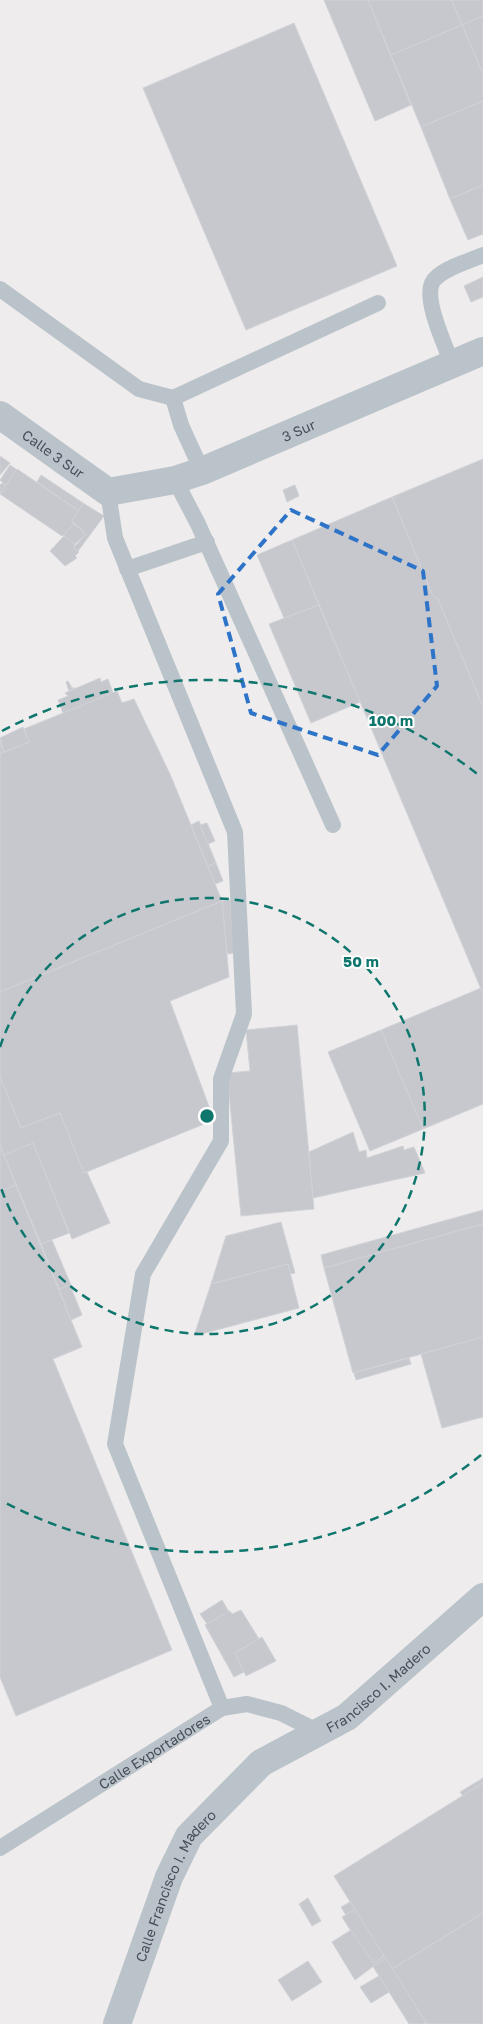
<svg xmlns="http://www.w3.org/2000/svg" width="483" height="2024" font-family="'Golos Text',sans-serif">
  <style>
    .building { fill: #c7c8ce; stroke: #d0d2d7 }
    .lines { fill: none; stroke-linecap: round; stroke-linejoin: round }
    .service { stroke: #bbc3ca; stroke-width: 16 }
    .minor { stroke: #bbc3ca; stroke-width: 28 }
    .tertiary { stroke: #bbc3ca; stroke-width: 28 }
    .marked { fill: none; stroke: #2d74c8; stroke-width: 4; stroke-dasharray: 10 6; stroke-linejoin: round }
    .ring { fill: none; stroke: #0f766e; stroke-width: 2.5; stroke-dasharray: 9 6 }
    .labels { text-anchor: middle; dominant-baseline: central; stroke-width: 4; stroke-linejoin: round; paint-order: stroke }
    .street-label { font-size: 14px; fill: #464f57; stroke: #fff }
    .centre { fill: #0f766e; stroke: #fff; stroke-width: 2.5 }
    .ring-label { font-size: 15px; text-anchor: middle; font-weight: bold; fill: #0f766e; stroke: #fff; stroke-width: 4; stroke-linejoin: round; paint-order: stroke }
  </style>
  <rect width="100%" height="100%" fill="#eeecec"/>
  <!-- building -->
  <g class="building">
    <polygon points="324,0 368,0 411,105 375,121"/>
    <polygon points="368,0 452,0 462,25 391,55"/>
    <polygon points="452,0 483,0 483,16 462,25"/>
    <polygon points="483,16 483,74 462,25"/>
    <polygon points="294,23 397,266 246,330 143,88"/>
    <polygon points="462,25 483,74 483,101 421,127 391,55"/>
    <polygon points="483,101 483,185 450,199 421,127"/>
    <polygon points="483,185 483,234 468,240 450,199"/>
    <polygon points="483,277 483,297 471,302 464,286"/>
    <polygon points="0,456 10,463 0,475"/>
    <polygon points="483,459 483,707 438,599 432,594 392,497"/>
    <polygon points="10,465 17,470 6,486 0,480"/>
    <polygon points="17,469 79,511 72,521 74,524 62,536 0,494"/>
    <polygon points="41,475 83,503 79,511 37,482"/>
    <polygon points="2,483 6,486 0,494 0,485"/>
    <polygon points="295,485 299,496 287,502 283,490"/>
    <polygon points="392,497 432,594 438,599 483,707 483,994 292,540"/>
    <polygon points="83,503 104,516 78,551 73,548 86,534 72,521"/>
    <polygon points="74,524 86,534 75,544 63,535"/>
    <polygon points="64,536 75,544 73,548 79,552 75,556 77,558 65,566 50,551"/>
    <polygon points="292,540 319,605 284,618 257,555"/>
    <polygon points="319,605 360,702 311,723 269,624"/>
    <polygon points="100,678 101,682 108,679 113,693 63,713 58,700 68,696 65,693"/>
    <polygon points="68,681 72,688 75,688 69,691 66,682"/>
    <polygon points="117,691 122,703 134,699 170,774 222,901 0,992 0,754 29,742 24,729"/>
    <polygon points="23,727 29,742 4,752 0,738"/>
    <polygon points="0,741 4,752 0,754"/>
    <polygon points="199,821 216,863 208,866 191,825"/>
    <polygon points="207,823 215,841 208,844 200,825"/>
    <polygon points="216,863 223,881 215,884 208,866"/>
    <polygon points="230,900 234,953 227,954 222,901"/>
    <polygon points="222,901 229,977 170,1001 214,1120 84,1173 60,1113 21,1128 0,1077 0,992"/>
    <polygon points="481,988 483,994 483,1104 423,1129 381,1030"/>
    <polygon points="297,1025 314,1209 241,1216 227,1073 250,1071 246,1030"/>
    <polygon points="381,1030 423,1129 370,1151 328,1052"/>
    <polygon points="0,1077 21,1128 60,1113 84,1173 87,1172 110,1223 72,1239 33,1143 4,1155 0,1145"/>
    <polygon points="353,1132 359,1152 366,1150 367,1158 403,1146 404,1150 414,1147 425,1173 313,1198 309,1152"/>
    <polygon points="33,1143 69,1233 41,1244 4,1155"/>
    <polygon points="0,1145 16,1185 0,1191"/>
    <polygon points="16,1185 82,1347 53,1359 172,1650 16,1716 0,1677 0,1191"/>
    <polygon points="483,1210 483,1224 324,1268 321,1255"/>
    <polygon points="281,1222 295,1273 290,1274 288,1264 211,1284 226,1236"/>
    <polygon points="483,1224 483,1337 353,1373 324,1268"/>
    <polygon points="52,1240 71,1285 59,1289 41,1244"/>
    <polygon points="288,1264 299,1308 194,1336 211,1284"/>
    <polygon points="70,1285 82,1315 71,1320 59,1289"/>
    <polygon points="483,1337 483,1417 442,1428 421,1354"/>
    <polygon points="409,1358 411,1364 356,1380 354,1373"/>
    <polygon points="222,1600 229,1612 207,1624 200,1614"/>
    <polygon points="241,1610 259,1639 235,1653 244,1672 234,1677 205,1625 230,1611 232,1614"/>
    <polygon points="262,1637 276,1661 246,1676 235,1653"/>
    <polygon points="483,1778 483,1783 463,1796 460,1792"/>
    <polygon points="483,1783 483,1913 392,1969 334,1876"/>
    <polygon points="308,1898 321,1921 312,1926 299,1904"/>
    <polygon points="350,1902 355,1909 346,1915 341,1907"/>
    <polygon points="355,1909 384,1956 372,1964 342,1917"/>
    <polygon points="483,1913 483,2024 427,2024 392,1969"/>
    <polygon points="351,1930 375,1965 355,1980 332,1942"/>
    <polygon points="384,1956 386,1958 375,1965 373,1963"/>
    <polygon points="386,1958 426,2023 423,2024 409,2024 374,1968 373,1966"/>
    <polygon points="308,1961 322,1982 292,2001 278,1980"/>
    <polygon points="379,1976 389,1992 371,2003 360,1987"/>
  </g>
  <g class="lines">
    <!-- service -->
    <g class="service">
      <polyline points="0,289 139,389 173,398 181,425 202,471"/>
      <path d="M452,364C445,345 424,301 432,283C439,269 470,261 483,255"/>
      <polyline points="173,398 378,303"/>
      <polyline points="175,480 198,524 333,825"/>
      <polyline points="108,492 115,538 235,832 244,1014 221,1079 221,1141 143,1274 115,1444 222,1708"/>
      <polyline points="127,569 207,542"/>
      <path id="s1" d="M0,1848L222,1708L247,1704L281,1713L319,1732"/>
    </g>
    <!-- minor -->
    <path class="minor" id="s2" d="M0,415L108,492L175,480L202,471L483,351"/>
    <!-- tertiary -->
    <path class="tertiary" id="s3" d="M117,2024L169,1877L189,1836L261,1763L347,1717L483,1597"/>
  </g>
  <!-- marked area -->
  <path class="marked" d="M291,510L423,571L437,686L378,755L251,713L218,594Z"/>
  <!-- distance rings -->
  <g class="ring">
    <path d="M0 1047A218 218 0 1 1 0 1185"/>
    <path d="M481 1455A436 436 0 0 1 2 1501M2 731A436 436 0 0 1 481 777"/>
  </g>
  <g class="labels">
    <!-- street labels -->
    <g class="street-label">
      <text stroke="none"><textPath href="#s2" startOffset="334">3 Sur</textPath></text>
      <text stroke="none"><textPath href="#s2" startOffset="66">Calle 3 Sur</textPath></text>
      <text stroke="none"><textPath href="#s3" startOffset="444">Francisco I. Madero</textPath></text>
      <text stroke="none"><textPath href="#s1" startOffset="182">Calle Exportadores</textPath></text>
      <text stroke="none"><textPath href="#s3" startOffset="151">Calle Francisco I. Madero</textPath></text>
    </g>
  </g>
  <circle cx="207" cy="1116" r="8" class="centre"/>
  <g class="ring-label">
    <text x="391" y="726">100 m</text>
    <text x="361" y="967">50 m</text>
  </g>
</svg>
